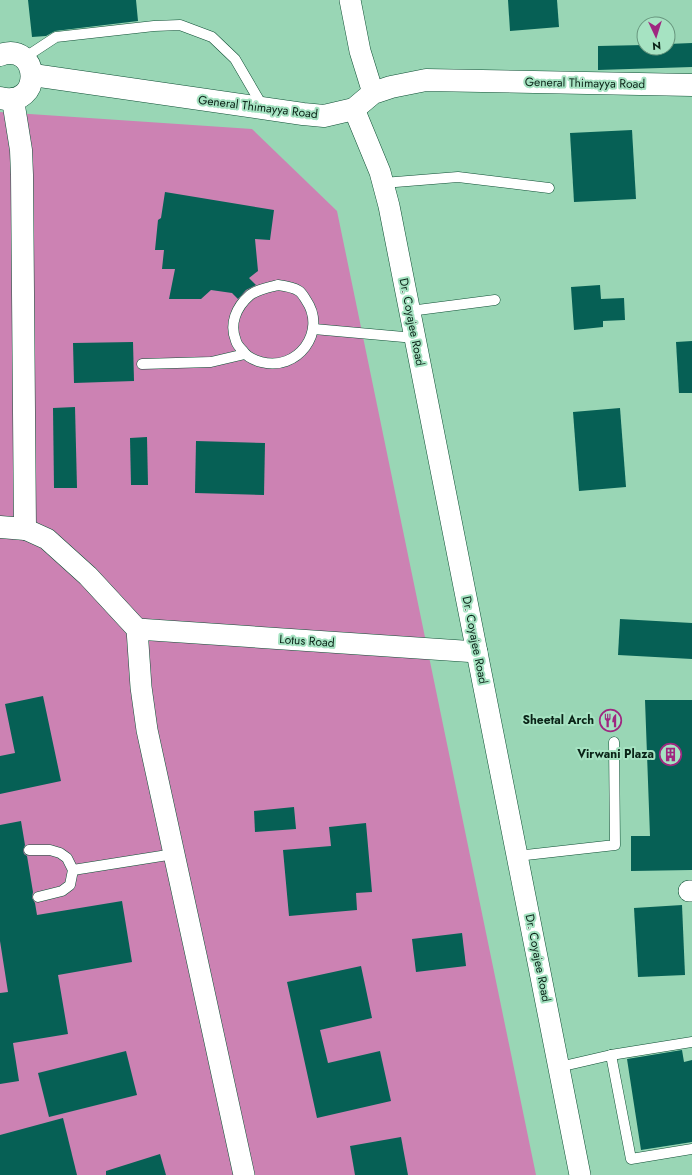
<svg xmlns="http://www.w3.org/2000/svg" width="692" height="1175" font-family="Jost,sans-serif">
  <style>
    .green { fill: #cc82b3 }
    .building { fill: #066055 }
    .lines { fill: none; stroke-linecap: round; stroke-linejoin: round }
    .lane-casing { stroke: #0e4f34; stroke-width: 11 }
    .street-casing { stroke: #0e4f34; stroke-width: 22 }
    .secondary-casing { stroke: #0e4f34; stroke-width: 23 }
    .lane { stroke: #fff; stroke-width: 10 }
    .street { stroke: #fff; stroke-width: 21 }
    .secondary { stroke: #fff; stroke-width: 22 }
    .labels { text-anchor: middle; dominant-baseline: central; stroke-width: 4; stroke-linejoin: round; paint-order: stroke }
    .street-label { font-size: 12px; fill: #0a2317; stroke: #a6e3c2 }
    .poi-label { font-size: 12px; font-weight: bold; fill: #0a2317; stroke: #a6e3c2; text-anchor: end }
  </style>
  <rect width="100%" height="100%" fill="#99d6b5"/>
  <!-- green -->
  <polygon class="green" points="0,112 252,129 337,211 536,1175 0,1175"/>
  <!-- building -->
  <g class="building">
    <polygon points="28,0 136,0 138,21 55,31 46,36 32,37"/>
    <polygon points="508,0 557,0 559,27 510,31"/>
    <polygon points="692,43 692,67 598,70 598,46 644,45 644,48 668,48 668,44"/>
    <polygon points="632,130 636,199 574,202 570,133"/>
    <polygon points="165,192 274,210 270,240 255,239 258,271 249,278 256,285 246,290 238,299 232,293 211,290 201,299 169,299 175,269 162,269 164,250 155,250 158,220 161,218"/>
    <polygon points="600,285 601,299 624,298 625,320 603,321 603,327 574,330 571,287"/>
    <polygon points="692,341 692,393 679,393 676,342"/>
    <polygon points="133,342 134,381 74,383 73,343"/>
    <polygon points="75,407 77,488 54,488 53,408"/>
    <polygon points="620,408 626,487 579,491 573,412"/>
    <polygon points="147,437 148,485 131,485 130,438"/>
    <polygon points="196,441 265,443 264,495 195,493"/>
    <polygon points="620,619 692,623 692,659 618,655"/>
    <polygon points="43,696 61,781 0,794 0,756 15,753 5,704"/>
    <polygon points="645,700 692,700 692,870 631,871 631,836 650,836"/>
    <polygon points="294,807 296,829 255,832 254,811"/>
    <polygon points="21,821 25,845 23,850 24,854 27,856 33,892 32,898 35,903 37,915 122,901 132,962 58,975 68,1034 13,1043 19,1081 0,1084 0,993 8,992 0,941 0,825"/>
    <polygon points="366,823 372,892 356,893 357,910 289,916 283,850 331,846 329,827"/>
    <polygon points="682,905 685,975 638,977 634,908"/>
    <polygon points="462,933 466,966 416,972 412,939"/>
    <polygon points="361,966 372,1018 320,1030 328,1063 380,1051 391,1101 317,1118 287,982"/>
    <polygon points="682,1050 684,1062 692,1060 692,1142 641,1150 627,1059"/>
    <polygon points="126,1051 137,1095 49,1117 38,1073"/>
    <polygon points="63,1118 77,1175 0,1175 0,1135"/>
    <polygon points="401,1137 408,1175 355,1175 350,1146"/>
    <polygon points="160,1154 166,1175 106,1175 106,1171"/>
  </g>
  <g class="lines">
    <defs>
      <g id="lane">
        <polyline points="24,58 56,37 154,26 180,25 212,37 235,59 263,107"/>
        <polyline points="383,183 458,177 549,188"/>
        <path d="M278,285C286,286 293,287 299,291C302,293 304,297 306,300C328,332 297,372 261,362C254,360 247,357 243,351C240,348 237,345 236,341C229,324 236,307 250,295C258,289 269,287 278,285Z"/>
        <polyline points="410,311 495,300"/>
        <polyline points="314,329 415,338"/>
        <polyline points="142,364 211,362 245,354"/>
        <polyline points="29,850 50,850 60,853 67,858 73,870 70,885 62,891 38,897"/>
        <polyline points="517,856 615,845 614,742"/>
        <polyline points="73,870 174,854"/>
        <polyline points="611,1055 631,1159 692,1149"/>
        <polyline points="559,1067 611,1055 692,1042"/>
      </g>
      <g id="street">
        <polyline points="350,0 360,51 373,93"/>
        <polyline points="354,109 380,172 389,206 580,1175"/>
        <polyline points="25,529 47,539 88,576 137,629 141,687 147,730 244,1175"/>
        <polyline points="137,629 477,652"/>
        <polyline points="689,891 692,891"/>
      </g>
      <g id="secondary">
        <path d="M0,55C40,41 44,109 0,98"/>
        <polyline points="33,75 303,114 324,116 354,109 373,93 391,87 426,80 692,85"/>
        <polyline points="0,527 25,529 22,175 21,150 13,100"/>
      </g>
    </defs>
    <!-- lane casing -->
    <use href="#lane" class="lane-casing"/>
    <!-- street casing -->
    <use href="#street" class="street-casing"/>
    <!-- secondary casing -->
    <use href="#secondary" class="secondary-casing"/>
    <!-- lane -->
    <use href="#lane" class="lane"/>
    <!-- street -->
    <use href="#street" class="street"/>
    <!-- secondary -->
    <use href="#secondary" class="secondary"/>
  </g>
  <!-- icons -->
  <defs>
    <symbol id="restaurant-ring" viewBox="-11 -11 22 22"><circle r="9.5" fill="#a6e3c2" stroke="#9f2780" stroke-width="1.5"/><path d="M-5-6h1v4h1v-4h1v4h1v-4h1v5L-1.5 .5V6h-2V.5L-5-1ZM5-6V6H3V1.5H1.5Q1.5-4 5-6Z" fill="#9f2780"/></symbol>
    <symbol id="building-ring" viewBox="-11 -11 22 22"><circle r="9.5" fill="#a6e3c2" stroke="#9f2780" stroke-width="1.5"/><path d="M-4-6H4V6H1V3H-1V6H-4ZM-2.5-4.3h1.7v1.8h-1.7ZM.8-4.3h1.7v1.8H.8ZM-2.5-1h1.7V.8h-1.7ZM.8-1h1.7V.8H.8Z" fill="#9f2780"/></symbol>
  </defs>
  <g fill-rule="evenodd">
    <use href="#restaurant-ring" x="598" y="708" width="25" height="25"/>
    <use href="#building-ring" x="658" y="742" width="25" height="25"/>
  </g>
  <g class="labels">
    <!-- street labels -->
    <g class="street-label">
      <text transform="translate(585 83) rotate(1)">General Thimayya Road</text>
      <text transform="translate(258 107) rotate(7)">General Thimayya Road</text>
      <text transform="translate(412 322) rotate(79)">Dr. Coyajee Road</text>
      <text transform="translate(475 640) rotate(79)">Dr. Coyajee Road</text>
      <text transform="translate(307 641) rotate(4)">Lotus Road</text>
      <text transform="translate(538 958) rotate(79)">Dr. Coyajee Road</text>
    </g>
    <!-- poi labels -->
    <g class="poi-label">
      <text x="594" y="720">Sheetal Arch</text>
      <text x="654" y="754">Virwani Plaza</text>
    </g>
  </g>
  <!-- north arrow -->
  <g transform="translate(656 36) rotate(176)"><circle r="19" fill="#a6e3c2" stroke="#68967e"/>
  <path d="M0-3L7 15L0 10L-7 15Z" fill="#9f2780"/>
  <text y="-6" font-size="11" font-weight="bold" text-anchor="middle" fill="#0a2317">N</text>
  </g>
</svg>
